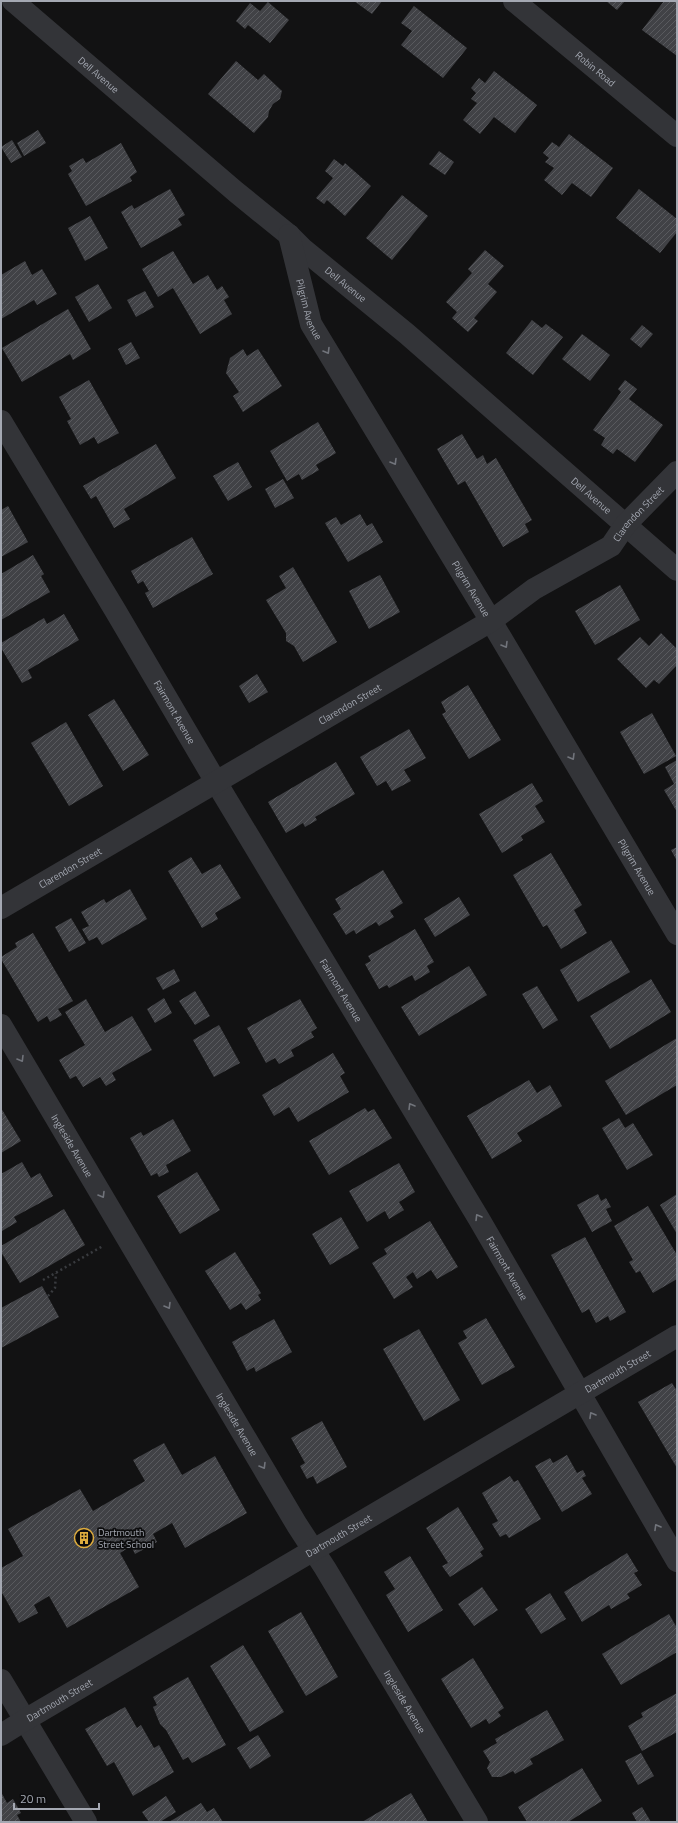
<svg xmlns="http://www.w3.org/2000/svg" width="678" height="1823" font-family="'Titillium Web',sans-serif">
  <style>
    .building { fill: url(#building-hatch) }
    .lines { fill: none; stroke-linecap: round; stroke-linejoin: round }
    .path { stroke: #393b3f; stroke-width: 2.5; stroke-dasharray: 2 3; stroke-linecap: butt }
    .street { stroke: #333438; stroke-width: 22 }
    .oneway { stroke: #71747b }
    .labels { text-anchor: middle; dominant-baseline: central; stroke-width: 3.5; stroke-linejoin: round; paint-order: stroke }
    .street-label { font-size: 10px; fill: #a4a8b2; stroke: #0d0d0e }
    .poi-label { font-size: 10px; fill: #a4a8b2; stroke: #0d0d0e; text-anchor: start }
  </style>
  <defs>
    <pattern id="building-hatch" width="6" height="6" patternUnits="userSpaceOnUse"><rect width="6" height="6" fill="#414246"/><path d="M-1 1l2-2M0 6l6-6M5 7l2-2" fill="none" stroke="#595a5e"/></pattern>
  </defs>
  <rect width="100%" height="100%" fill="#121213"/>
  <!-- building -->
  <g class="building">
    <polygon points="354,1 382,1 372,14"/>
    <polygon points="606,1 625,1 617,10"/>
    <polygon points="664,1 677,1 677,56 642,30"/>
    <polygon points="268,2 289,20 270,43 248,25 245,29 236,21 250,3 260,11"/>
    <polygon points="414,6 467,48 443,78 401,45 412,31 401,23"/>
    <polygon points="236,61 258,80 264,74 282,91 280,99 273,104 269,111 268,117 254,133 208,94"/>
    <polygon points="494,71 537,105 515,133 494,117 480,134 463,120 477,103 471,99 476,93 471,88 479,78 485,83"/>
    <polygon points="38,130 46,143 24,156 17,143"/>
    <polygon points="569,134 613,168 591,197 572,183 562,195 544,180 554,168 545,162 549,158 543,153 552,142 559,147"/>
    <polygon points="12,140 22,157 11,163 1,147"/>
    <polygon points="121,143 137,172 130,177 132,181 86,206 68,174 72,171 69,166 83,158 86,163"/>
    <polygon points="439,151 454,162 445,175 429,164"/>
    <polygon points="334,159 343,166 345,163 371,186 345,216 327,200 324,204 316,198 333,178 325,171"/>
    <polygon points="170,189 185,215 178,219 182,225 141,248 121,212 132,205 134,209"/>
    <polygon points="639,189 677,219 677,232 660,253 616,218"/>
    <polygon points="402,195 428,216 392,260 366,238"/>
    <polygon points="90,216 108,248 85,261 68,228"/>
    <polygon points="485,250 504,266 488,284 497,292 474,318 478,321 468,332 452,318 457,312 446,302 472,273 468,269"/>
    <polygon points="173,251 193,284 208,275 217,290 222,286 229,297 224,300 232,314 200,334 173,288 158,297 142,269"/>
    <polygon points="25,261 32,275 42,269 57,294 37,305 34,300 1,319 1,275"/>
    <polygon points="98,284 112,308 89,322 75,297"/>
    <polygon points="145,291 154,307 136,317 127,300"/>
    <polygon points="68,309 91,349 73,360 70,354 22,382 2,348"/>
    <polygon points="532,320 542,328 546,324 563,337 533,375 506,353"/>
    <polygon points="642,325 653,334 641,348 630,339"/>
    <polygon points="582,334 610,355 590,381 562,359"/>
    <polygon points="131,342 140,358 126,365 118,349"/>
    <polygon points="243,349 247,356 258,349 282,386 243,412 233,396 239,392 226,373 230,358"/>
    <polygon points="89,380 119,433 98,444 94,437 80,445 67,421 71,419 59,397"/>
    <polygon points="625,380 637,389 629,399 663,425 635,462 617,449 613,454 601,445 605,438 593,430 621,392 618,389"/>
    <polygon points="318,422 336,453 316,465 319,470 302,480 299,474 287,481 270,451"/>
    <polygon points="462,434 477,459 483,455 487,464 496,458 532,520 525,524 529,532 503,547 465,481 458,485 437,449"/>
    <polygon points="156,444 176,478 124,509 130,519 114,528 96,496 91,499 83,486"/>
    <polygon points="238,462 252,487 228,501 213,476"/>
    <polygon points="283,479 294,498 275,508 265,489"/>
    <polygon points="8,506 28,542 1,557 1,510"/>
    <polygon points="360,514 367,526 372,523 383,542 348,562 325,523 336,517 341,525"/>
    <polygon points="192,537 213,574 153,608 145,593 149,591 143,581 138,584 131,571"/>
    <polygon points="33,555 44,574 41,576 50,592 1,620 1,574"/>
    <polygon points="293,567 337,642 303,662 294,646 286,641 286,633 266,600 286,588 279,576"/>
    <polygon points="380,575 400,612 369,629 349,591"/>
    <polygon points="620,585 640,620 595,645 575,611"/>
    <polygon points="64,614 79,640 28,670 32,678 22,683 1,648 1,643 44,618 47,624"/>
    <polygon points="661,633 677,649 677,665 659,684 654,680 646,688 617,659 640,637 649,646"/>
    <polygon points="257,674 268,692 249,703 239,686"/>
    <polygon points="468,685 501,740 469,759 442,714 446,712 441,702"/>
    <polygon points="114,699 149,755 123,771 88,715"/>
    <polygon points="652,713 676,756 644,774 620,732"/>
    <polygon points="66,722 103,786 69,806 31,743"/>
    <polygon points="409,729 426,758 404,770 411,781 392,791 386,781 377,786 360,757"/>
    <polygon points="677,760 677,812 664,790 674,784 665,767"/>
    <polygon points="336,762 355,794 315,817 317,820 305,827 303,823 286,833 268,802"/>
    <polygon points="532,783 543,801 535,806 545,822 521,836 523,840 502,853 479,814"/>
    <polygon points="677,847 677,861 671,850"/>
    <polygon points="551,853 582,905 574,910 587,933 561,949 547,925 543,927 513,875"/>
    <polygon points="191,857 202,874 220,864 241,898 215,913 218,919 202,928 168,871"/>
    <polygon points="383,870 403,903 390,911 394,917 379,926 376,922 356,934 354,930 346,935 333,914 341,909 335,899"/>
    <polygon points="130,889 147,919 102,945 97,937 89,941 82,929 89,926 81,912 104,899 106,903"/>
    <polygon points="459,897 470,915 435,937 424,919"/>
    <polygon points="71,918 86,943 69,952 55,927"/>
    <polygon points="415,929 434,962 427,966 430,972 415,981 412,975 389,988 387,985 379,989 365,964 371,961 368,956"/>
    <polygon points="33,933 73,1001 58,1009 62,1015 50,1022 47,1016 38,1022 1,959 1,957 17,947 15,943"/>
    <polygon points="611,940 630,972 578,1002 560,970"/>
    <polygon points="469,966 487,995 419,1036 401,1007"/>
    <polygon points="174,969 180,981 163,990 156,978"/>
    <polygon points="651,979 671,1012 610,1049 590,1016"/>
    <polygon points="537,986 558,1020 543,1029 522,994"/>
    <polygon points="195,991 210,1016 195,1025 179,1001"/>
    <polygon points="164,998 172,1013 155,1023 147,1009"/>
    <polygon points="86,999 105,1032 132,1016 152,1050 112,1073 116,1080 106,1086 100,1077 83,1087 76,1076 70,1079 59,1060 85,1045 65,1012"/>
    <polygon points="300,999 317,1028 311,1032 314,1037 291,1050 294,1056 279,1064 275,1058 266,1063 247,1028"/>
    <polygon points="219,1025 240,1063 214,1077 193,1040"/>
    <polygon points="677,1038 677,1085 626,1115 605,1081"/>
    <polygon points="333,1053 345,1073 340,1076 349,1092 298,1122 289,1107 274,1116 262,1095"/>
    <polygon points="529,1080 537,1093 550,1085 562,1106 517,1133 522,1141 492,1159 467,1116"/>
    <polygon points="1,1108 21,1141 1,1153"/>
    <polygon points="365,1108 368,1112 374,1109 392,1138 329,1175 309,1141"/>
    <polygon points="619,1118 625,1128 633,1123 653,1155 627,1170 602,1128"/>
    <polygon points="173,1119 191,1151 166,1165 169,1172 159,1177 157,1173 151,1176 130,1138 141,1132 143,1136"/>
    <polygon points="22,1162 31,1178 40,1173 53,1196 14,1217 17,1222 2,1231 1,1174"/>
    <polygon points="399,1163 415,1192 399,1202 404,1210 389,1219 385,1211 367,1222 349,1191"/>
    <polygon points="197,1172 220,1210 180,1234 157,1196"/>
    <polygon points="598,1194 601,1201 606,1198 611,1207 606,1209 612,1221 592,1232 577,1205"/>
    <polygon points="677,1194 677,1234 660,1205"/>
    <polygon points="648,1206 677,1255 677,1279 653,1293 640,1271 636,1273 629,1262 633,1260 614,1226"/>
    <polygon points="64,1209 85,1245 20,1283 1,1252 1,1246"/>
    <polygon points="341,1217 359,1248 330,1265 312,1234"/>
    <polygon points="430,1221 458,1267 437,1279 431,1270 417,1279 413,1272 406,1277 413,1287 394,1299 372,1263 387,1254 384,1249"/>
    <polygon points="585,1237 626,1312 610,1321 608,1316 596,1323 589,1309 582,1313 551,1255"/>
    <polygon points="235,1252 261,1293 258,1295 261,1300 246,1310 241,1303 230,1310 205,1271"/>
    <polygon points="42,1286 59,1317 1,1348 1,1308"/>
    <polygon points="486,1318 515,1367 482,1385 458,1343 467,1338 463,1331"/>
    <polygon points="274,1319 292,1352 256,1372 254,1367 247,1371 232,1342"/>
    <polygon points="419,1329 460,1400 424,1421 383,1349"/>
    <polygon points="672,1383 677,1391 677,1468 638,1402"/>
    <polygon points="322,1421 347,1467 317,1484 313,1476 307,1479 300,1466 305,1463 291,1438"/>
    <polygon points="164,1443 182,1475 215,1456 247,1513 185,1548 172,1523 153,1534 157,1542 135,1554 131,1546 120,1553 139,1587 67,1628 49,1596 34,1605 38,1613 19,1623 1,1591 1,1568 23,1556 8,1529 80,1489 93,1511 145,1481 133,1460"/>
    <polygon points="567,1455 577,1473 583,1470 586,1476 582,1478 592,1494 562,1512 535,1466 550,1458 553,1463"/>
    <polygon points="510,1476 514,1482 518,1480 541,1519 509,1538 506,1534 500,1537 492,1524 498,1521 482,1493"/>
    <polygon points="458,1507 484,1549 480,1552 483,1556 450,1577 442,1566 448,1563 426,1528"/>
    <polygon points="627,1553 638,1571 634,1573 642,1585 627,1594 630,1598 611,1609 609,1605 582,1622 564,1592"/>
    <polygon points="410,1556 443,1610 408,1632 386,1595 395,1589 384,1572"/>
    <polygon points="482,1587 498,1610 474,1626 458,1604"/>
    <polygon points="550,1593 566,1619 541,1634 525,1609"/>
    <polygon points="301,1612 338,1677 306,1696 268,1631"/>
    <polygon points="669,1614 677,1628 677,1652 621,1685 602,1654"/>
    <polygon points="243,1645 284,1712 250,1732 210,1666"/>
    <polygon points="473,1658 504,1708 498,1712 501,1716 489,1724 486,1719 471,1728 441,1679"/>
    <polygon points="188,1677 226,1745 192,1763 188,1757 183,1760 166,1730 160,1724 153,1707 157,1705 153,1697"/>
    <polygon points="677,1693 677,1732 642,1751 628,1726 643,1717 641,1713"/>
    <polygon points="125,1707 137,1728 141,1725 154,1748 159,1745 174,1772 133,1796 114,1762 107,1766 85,1729"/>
    <polygon points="547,1710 564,1740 530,1759 533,1764 515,1774 513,1771 501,1777 492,1777 487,1768 490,1762 483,1751 497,1743 495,1739"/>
    <polygon points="258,1735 271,1756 250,1769 237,1748"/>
    <polygon points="641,1753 654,1776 638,1785 625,1761"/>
    <polygon points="582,1768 602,1801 568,1822 527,1822 518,1807"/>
    <polygon points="1,1792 7,1803 13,1799 21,1813 17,1815 21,1822 1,1822"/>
    <polygon points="411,1793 428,1822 362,1822"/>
    <polygon points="166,1796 176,1812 160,1822 149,1822 142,1812"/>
    <polygon points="201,1803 207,1812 214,1808 223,1822 169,1822"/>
    <polygon points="642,1807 651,1822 637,1822 632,1813"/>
  </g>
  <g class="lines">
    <!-- path -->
    <g class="path">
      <polyline points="43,1280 103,1246"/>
      <polyline points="48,1296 55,1288 56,1273"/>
    </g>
    <!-- street -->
    <g class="street">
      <path id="s1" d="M13,1L236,192L289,235L303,249L407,334L677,570"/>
      <path id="s2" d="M514,1L677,136"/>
      <path id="s3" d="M289,235L311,324L491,621L677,934"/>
      <path id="s4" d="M1,421L115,610L216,782L479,1219L677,1561"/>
      <path id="s5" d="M1,908L491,621L534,589L611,546L626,524L677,472"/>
      <path id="s6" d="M1,1025L297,1525L325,1568L477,1822"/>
      <polyline points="1,1680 86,1822"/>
      <path id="s7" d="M1,1735L25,1720L677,1336"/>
    </g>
  </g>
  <!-- one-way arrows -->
  <defs><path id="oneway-chevron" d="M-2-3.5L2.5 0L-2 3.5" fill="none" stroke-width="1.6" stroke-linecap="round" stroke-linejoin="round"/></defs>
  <g class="oneway">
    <use href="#oneway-chevron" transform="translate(327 351) rotate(59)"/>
    <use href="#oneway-chevron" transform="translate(394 462) rotate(59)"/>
    <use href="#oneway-chevron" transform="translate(505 645) rotate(59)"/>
    <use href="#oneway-chevron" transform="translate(572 757) rotate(59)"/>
    <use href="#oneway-chevron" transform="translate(21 1059) rotate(59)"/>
    <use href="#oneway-chevron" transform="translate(411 1106) rotate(-121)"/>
    <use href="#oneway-chevron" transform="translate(102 1195) rotate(59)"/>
    <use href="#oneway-chevron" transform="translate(478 1217) rotate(-121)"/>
    <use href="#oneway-chevron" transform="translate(168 1306) rotate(59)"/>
    <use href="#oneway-chevron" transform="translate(592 1415) rotate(-120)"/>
    <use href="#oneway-chevron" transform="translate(263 1466) rotate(59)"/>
    <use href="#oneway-chevron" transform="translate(657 1527) rotate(-120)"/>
  </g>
  <!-- icons -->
  <defs>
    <symbol id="building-ring" viewBox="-11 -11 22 22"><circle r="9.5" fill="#0d0d0e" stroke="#dfad3e" stroke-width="1.5"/><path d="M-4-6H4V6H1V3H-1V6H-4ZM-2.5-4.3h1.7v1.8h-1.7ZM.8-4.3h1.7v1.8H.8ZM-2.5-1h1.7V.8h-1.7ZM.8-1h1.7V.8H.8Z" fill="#dfad3e"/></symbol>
  </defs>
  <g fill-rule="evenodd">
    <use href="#building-ring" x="73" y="1527" width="22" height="22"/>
  </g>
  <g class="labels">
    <!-- street labels -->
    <g class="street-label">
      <text stroke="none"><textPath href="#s2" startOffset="106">Robin Road</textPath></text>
      <text stroke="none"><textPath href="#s1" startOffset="113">Dell Avenue</textPath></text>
      <text stroke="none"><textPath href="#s1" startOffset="437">Dell Avenue</textPath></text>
      <text stroke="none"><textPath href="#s3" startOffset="77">Pilgrim Avenue</textPath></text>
      <text stroke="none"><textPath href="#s1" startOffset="761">Dell Avenue</textPath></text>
      <text stroke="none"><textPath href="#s5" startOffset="752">Clarendon Street</textPath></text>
      <text stroke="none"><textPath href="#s3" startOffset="401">Pilgrim Avenue</textPath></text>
      <text stroke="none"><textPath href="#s5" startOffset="404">Clarendon Street</textPath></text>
      <text stroke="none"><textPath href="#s4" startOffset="339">Fairmont Avenue</textPath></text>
      <text stroke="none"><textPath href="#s5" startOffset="80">Clarendon Street</textPath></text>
      <text stroke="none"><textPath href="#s3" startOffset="725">Pilgrim Avenue</textPath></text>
      <text stroke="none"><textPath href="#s4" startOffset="663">Fairmont Avenue</textPath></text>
      <text stroke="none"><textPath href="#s6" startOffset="140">Ingleside Avenue</textPath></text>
      <text stroke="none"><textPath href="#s4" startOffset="987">Fairmont Avenue</textPath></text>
      <text stroke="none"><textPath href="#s7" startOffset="716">Dartmouth Street</textPath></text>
      <text stroke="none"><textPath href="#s6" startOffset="464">Ingleside Avenue</textPath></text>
      <text stroke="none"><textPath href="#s7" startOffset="392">Dartmouth Street</textPath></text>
      <text stroke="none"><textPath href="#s7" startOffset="68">Dartmouth Street</textPath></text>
      <text stroke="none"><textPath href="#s6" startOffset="788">Ingleside Avenue</textPath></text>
    </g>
    <!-- poi labels -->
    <g class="poi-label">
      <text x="98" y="1532">Dartmouth<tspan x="98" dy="12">Street School</tspan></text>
    </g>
  </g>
  <!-- border -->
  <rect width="678" height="1823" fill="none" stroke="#a4a8b2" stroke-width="4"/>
  <!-- scale -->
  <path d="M14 1803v6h85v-6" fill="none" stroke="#a4a8b2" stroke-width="2"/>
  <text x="20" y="1803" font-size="12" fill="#a4a8b2" stroke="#0d0d0e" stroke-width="3" paint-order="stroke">20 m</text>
</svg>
